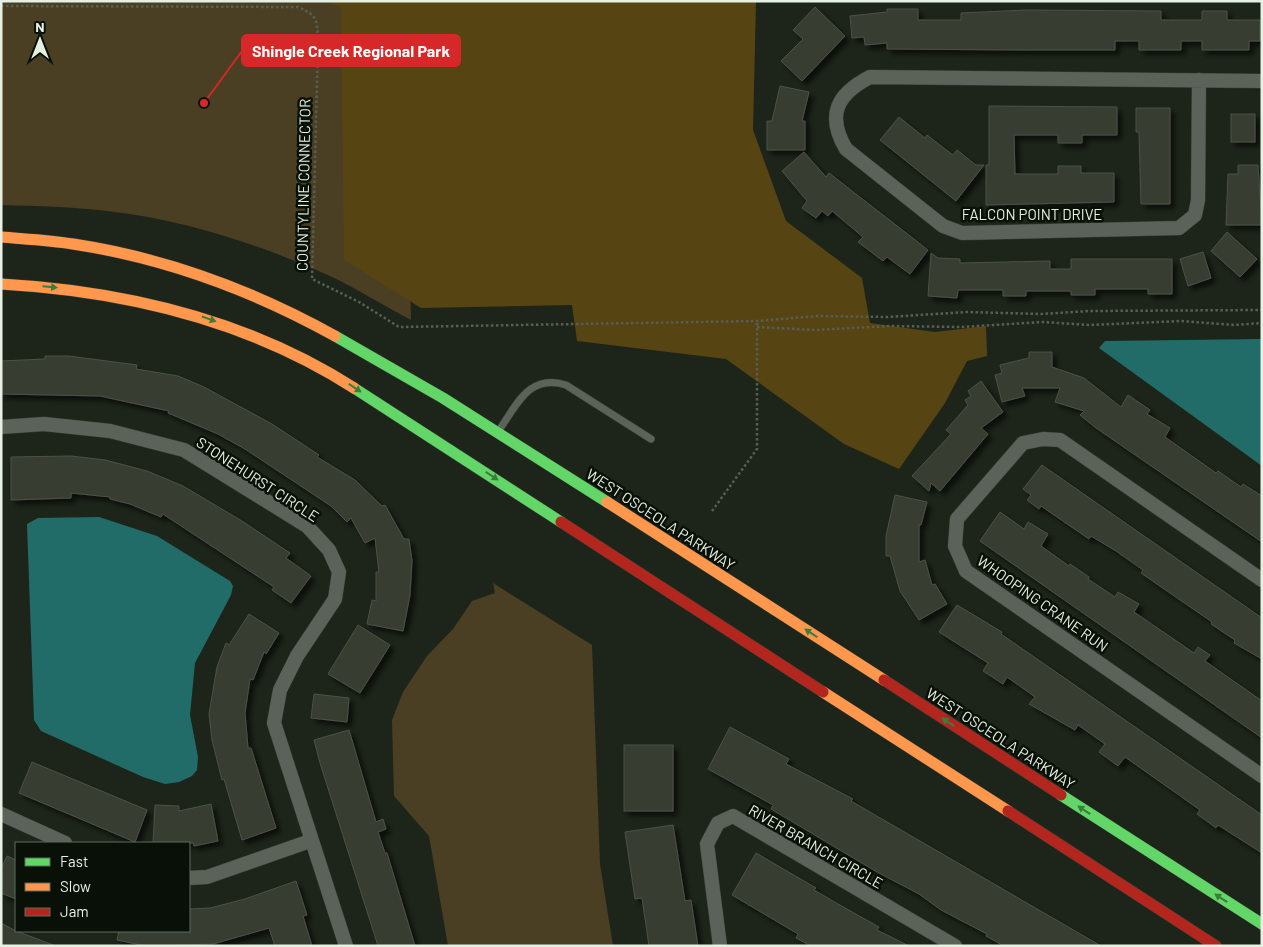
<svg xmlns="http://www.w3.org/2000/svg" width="1263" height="947" font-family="Barlow,sans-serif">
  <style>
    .green { fill: #4a3f23 }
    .forest { fill: #574413 }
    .water { fill: #216c69 }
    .building { fill: #383c32; stroke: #4d5147; filter: url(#shadow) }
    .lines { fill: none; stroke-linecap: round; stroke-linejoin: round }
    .lane-casing { stroke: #373f36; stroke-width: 8 }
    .street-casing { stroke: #373f36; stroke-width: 15 }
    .fast-casing { stroke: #373f36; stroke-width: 12 }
    .slow-casing { stroke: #373f36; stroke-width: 12 }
    .jam-casing { stroke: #373f36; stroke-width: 12 }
    .path { stroke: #585e56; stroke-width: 2.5; stroke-dasharray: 2.5 2.5; stroke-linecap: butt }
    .lane { stroke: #5b6259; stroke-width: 7 }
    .street { stroke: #5b6259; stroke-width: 14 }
    .fast { stroke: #63d668; stroke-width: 11 }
    .slow { stroke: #ff974d; stroke-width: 11 }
    .jam { stroke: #b3261e; stroke-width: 11 }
    .oneway { fill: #3a7d3c }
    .labels { text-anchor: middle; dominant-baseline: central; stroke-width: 5; stroke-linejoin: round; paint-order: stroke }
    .street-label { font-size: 15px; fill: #e6f1e3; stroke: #091007 }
    .leader { fill: none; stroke: #d62828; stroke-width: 2 }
    .callout-dot { fill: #d62828; stroke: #091007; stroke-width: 2 }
    .callout { fill: #d62828; stroke: #d62828; stroke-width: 2 }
    .callout-label { font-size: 16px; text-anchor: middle; font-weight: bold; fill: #fff }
  </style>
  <defs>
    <filter id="shadow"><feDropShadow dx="4.5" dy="4.5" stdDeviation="2.5" flood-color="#0009"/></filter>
  </defs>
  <rect width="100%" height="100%" fill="#1d251a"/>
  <!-- green -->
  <g class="green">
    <path d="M1,1H404L411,320C384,306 358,289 330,276C263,246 189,221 115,212C77,207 40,206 1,205Z"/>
    <polygon points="493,583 592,645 600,864 613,946 448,946 429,836 394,796 392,720 403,692 427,656 453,629 472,601 495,593"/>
  </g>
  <!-- forest -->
  <polygon class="forest" points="323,1 756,1 753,130 786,221 862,278 870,323 935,332 986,326 987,356 967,361 945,403 899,469 844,444 726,359 577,341 572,305 421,308 344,260 341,7"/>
  <!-- water -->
  <g class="water">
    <polygon points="1262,339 1262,466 1099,348 1105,341"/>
    <polygon points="99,517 157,536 230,581 233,586 231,595 195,663 190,715 198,757 197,770 192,776 179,782 165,784 143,777 41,731 34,720 27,524 38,518"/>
  </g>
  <!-- building -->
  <g class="building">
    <polygon points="815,7 845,36 802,81 781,61 803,39 793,30"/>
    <polygon points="887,9 918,9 918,20 961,20 961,13 1026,10 1161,11 1161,20 1202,20 1202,11 1227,11 1227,20 1260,20 1260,41 1249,41 1249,50 1202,50 1202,41 1181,41 1181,50 1139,50 1139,41 1115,41 1115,50 1023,50 887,49 887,43 865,45 864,37 852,38 850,16 887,12"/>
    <polygon points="780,86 809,92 802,121 805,121 805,150 767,150 767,121 772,121"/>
    <polygon points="989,106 1117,107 1117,135 1082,135 1082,143 1058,143 1058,135 1014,135 1015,174 1058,174 1058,166 1081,166 1081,173 1114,173 1114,202 986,205 986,165 989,165"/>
    <polygon points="1136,108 1170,108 1170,204 1141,204 1139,132 1136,132"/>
    <rect x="1231" y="114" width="24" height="28"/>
    <polygon points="899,117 925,138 927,135 953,155 957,150 976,165 984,165 956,201 880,140"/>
    <polygon points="804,152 826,177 829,173 928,250 910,274 887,257 883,261 858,242 863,237 832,211 828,216 822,211 816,218 802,208 807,201 782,171"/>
    <polygon points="1238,165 1258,165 1262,225 1226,225 1228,174 1238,174"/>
    <polygon points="1227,232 1257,259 1240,277 1211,251"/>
    <polygon points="1203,252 1211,278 1188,286 1180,259"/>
    <polygon points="931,253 938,258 960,259 960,263 1050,261 1050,269 1071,269 1071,259 1172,259 1172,294 1148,294 1148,289 1095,289 1095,295 1071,295 1071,291 1026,291 1026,296 1003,296 1003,290 958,290 957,298 928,296"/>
    <polygon points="1029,352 1052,352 1052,367 1084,378 1121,407 1128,395 1150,410 1147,414 1170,428 1165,437 1216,473 1218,471 1241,487 1243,484 1262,496 1262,542 1096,428 1080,415 1084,411 1055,402 1060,388 1022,388 1025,396 1002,402 995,375 1002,373 1000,365 1029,358"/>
    <polygon points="45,356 69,356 137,365 136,369 178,376 204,387 272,424 319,455 317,457 355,480 382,506 385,505 404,539 409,539 412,561 410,595 403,631 367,624 372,600 376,601 376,572 379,572 375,538 365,543 351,518 347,522 331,506 245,449 218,434 168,413 169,411 100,396 1,394 1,361 45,359"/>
    <polygon points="981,381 1003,412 981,428 988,434 940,491 931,483 929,491 912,476 951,434 946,430 968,405 965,400 971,396 968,391"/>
    <polygon points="71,456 105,460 147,471 183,486 242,521 290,553 286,558 311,576 291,603 272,590 274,587 163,514 161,517 130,504 110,499 110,497 71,493 71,498 11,500 11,457"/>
    <polygon points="1042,465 1262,618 1262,659 1234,643 1235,640 1211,624 1212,622 1141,573 1143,570 1116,551 1091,536 1089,539 1041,506 1039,509 1027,500 1031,495 1023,489"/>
    <polygon points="895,495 927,502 921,525 919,525 919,562 925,560 932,585 935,584 947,604 919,620 900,591 890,556 886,556 886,536"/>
    <polygon points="1000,512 1024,529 1028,522 1048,534 1041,546 1069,566 1070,564 1089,577 1088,579 1115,597 1118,592 1139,604 1134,612 1194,653 1198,647 1210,655 1205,661 1262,701 1262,738 980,541"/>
    <polygon points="957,605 1002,632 1001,634 1262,815 1262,853 1218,825 1216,828 1197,814 1200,810 1125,757 1118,766 1099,752 1105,744 1078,725 1075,730 1029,704 1035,697 1007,677 1003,684 983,671 988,663 939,632"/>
    <polygon points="249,614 279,633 266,654 264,652 253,680 250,679 245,713 248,748 251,748 276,828 242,840 224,779 222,780 212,740 209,714 217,667 226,643 229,645"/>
    <polygon points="358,625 390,645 360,693 328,674"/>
    <polygon points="314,694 349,698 347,722 311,718"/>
    <polygon points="730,727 789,759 786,764 853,799 851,801 1101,946 1004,946 986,936 987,934 941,910 919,894 877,872 771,809 773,805 708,769"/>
    <polygon points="349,730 376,822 383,819 386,829 378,832 385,853 387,853 415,946 378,946 320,763 314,740"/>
    <rect x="624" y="745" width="49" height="66"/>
    <polygon points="32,762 147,810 135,842 19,793"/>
    <polygon points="211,804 218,841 194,846 193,843 153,843 155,805 179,806 179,811"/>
    <polygon points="673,825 685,901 691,900 698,946 649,946 642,898 635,899 625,832"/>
    <polygon points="756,853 816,888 814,890 838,904 879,927 877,930 909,946 811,946 796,938 798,934 732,895"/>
    <polygon points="7,856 16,860 16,899 1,893 1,869"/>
    <polygon points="296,881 307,915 303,916 312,946 275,946 269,928 213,944 146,946 117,940 119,931 189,931 189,909 210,908 245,899"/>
    <polygon points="1,923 16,931 56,946 1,946"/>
  </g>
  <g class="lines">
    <defs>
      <path id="lane" d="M499,430C517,405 529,373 566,385L651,439"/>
      <g id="street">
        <path d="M1199,80L1198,200L1195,215L1179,228L962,233L943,226L846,149C826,115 837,94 870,77L1262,81"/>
        <polyline points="1,427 44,424 110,431 184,450 307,526 329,550 339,572 335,599 297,656 280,690 274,723 346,946"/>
        <polyline points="1262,580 1060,440 1043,439 1023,443 957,519 955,546 966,571 1262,776"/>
        <polyline points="1,814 65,843"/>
        <polyline points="189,878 207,877 310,841"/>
        <polyline points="720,946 707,844 718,823 733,816 955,946"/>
      </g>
      <g id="fast">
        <polyline points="335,336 443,398 607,502"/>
        <polyline points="354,388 561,522"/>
        <polyline points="1061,795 1262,924"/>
      </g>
      <g id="slow">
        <path d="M1,237C25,239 50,240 73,244C165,258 254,291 335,336"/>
        <path d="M1,284C124,291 248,320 354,388"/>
        <polyline points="607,502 884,680"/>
        <polyline points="823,692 1008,811"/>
      </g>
      <g id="jam">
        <polyline points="561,522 823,692"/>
        <polyline points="884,680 1061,795"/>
        <polyline points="1008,811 1216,946"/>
      </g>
    </defs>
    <!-- lane casing -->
    <use href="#lane" class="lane-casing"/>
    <!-- street casing -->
    <use href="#street" class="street-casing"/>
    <!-- fast casing -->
    <use href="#fast" class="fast-casing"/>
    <!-- slow casing -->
    <use href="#slow" class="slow-casing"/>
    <!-- jam casing -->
    <use href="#jam" class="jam-casing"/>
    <!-- path -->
    <g class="path">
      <path d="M1,6L298,7C319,16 317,21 318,43L312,279L359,302L399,327L757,321L818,316L888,317L967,312L1041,314L1089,311L1262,310"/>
      <polyline points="757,327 815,330 889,326 962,327 1042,322 1090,325 1181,321 1234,325 1262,323"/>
      <polyline points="712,511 757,449 757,321"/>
    </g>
    <!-- lane -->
    <use href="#lane" class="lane"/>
    <!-- street -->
    <use href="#street" class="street"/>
    <!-- fast -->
    <use href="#fast" class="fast"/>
    <!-- slow -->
    <use href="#slow" class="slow"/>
    <!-- jam -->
    <use href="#jam" class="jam"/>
  </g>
  <!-- one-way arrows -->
  <defs><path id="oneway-solid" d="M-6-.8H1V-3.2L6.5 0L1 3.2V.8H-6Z" transform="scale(1.25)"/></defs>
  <g class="oneway">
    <use href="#oneway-solid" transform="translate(50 287) rotate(5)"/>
    <use href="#oneway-solid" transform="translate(209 319) rotate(19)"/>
    <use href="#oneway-solid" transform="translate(355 388) rotate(33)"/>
    <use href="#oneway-solid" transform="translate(492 476) rotate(33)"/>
    <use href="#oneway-solid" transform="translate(811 633) rotate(-147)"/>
    <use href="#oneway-solid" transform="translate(948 722) rotate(-147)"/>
    <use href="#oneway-solid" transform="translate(1084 810) rotate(-147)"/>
    <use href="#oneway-solid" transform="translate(1221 898) rotate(-147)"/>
  </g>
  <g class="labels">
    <!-- street labels -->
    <g class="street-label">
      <text transform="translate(303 185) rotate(-89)">COUNTYLINE CONNECTOR</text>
      <text x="1032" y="214">FALCON POINT DRIVE</text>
      <text transform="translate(258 479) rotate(33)">STONEHURST CIRCLE</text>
      <text transform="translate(661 519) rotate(33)">WEST OSCEOLA PARKWAY</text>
      <text transform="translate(1043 603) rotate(35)">WHOOPING CRANE RUN</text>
      <text transform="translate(1001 738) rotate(33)">WEST OSCEOLA PARKWAY</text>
      <text transform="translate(816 846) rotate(30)">RIVER BRANCH CIRCLE</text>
    </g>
  </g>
  <!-- callouts -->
  <path class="leader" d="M204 103L242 51"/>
  <circle class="callout-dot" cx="204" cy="103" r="5"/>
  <rect class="callout" x="242" y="35" width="218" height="31" rx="5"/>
  <g class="callout-label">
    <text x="351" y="57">Shingle Creek Regional Park</text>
  </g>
  <!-- border -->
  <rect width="1263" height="947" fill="none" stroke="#e6f1e3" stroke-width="5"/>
  <!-- legend -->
  <rect x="15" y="842" width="175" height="90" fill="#091007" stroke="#616a5f"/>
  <rect x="25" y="858" width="25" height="8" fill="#63d668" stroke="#616a5f"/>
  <text x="60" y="867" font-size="15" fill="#e6f1e3">Fast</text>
  <rect x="25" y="883" width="25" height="8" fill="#ff974d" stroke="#616a5f"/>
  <text x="60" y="892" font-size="15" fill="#e6f1e3">Slow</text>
  <rect x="25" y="908" width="25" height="8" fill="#b3261e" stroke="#616a5f"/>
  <text x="60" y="917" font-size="15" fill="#e6f1e3">Jam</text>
  <!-- north arrow -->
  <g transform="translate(40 40)" stroke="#091007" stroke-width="4" paint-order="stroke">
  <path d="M0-4L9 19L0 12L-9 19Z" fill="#e6f1e3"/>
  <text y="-8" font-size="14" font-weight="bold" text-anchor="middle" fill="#e6f1e3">N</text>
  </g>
</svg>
